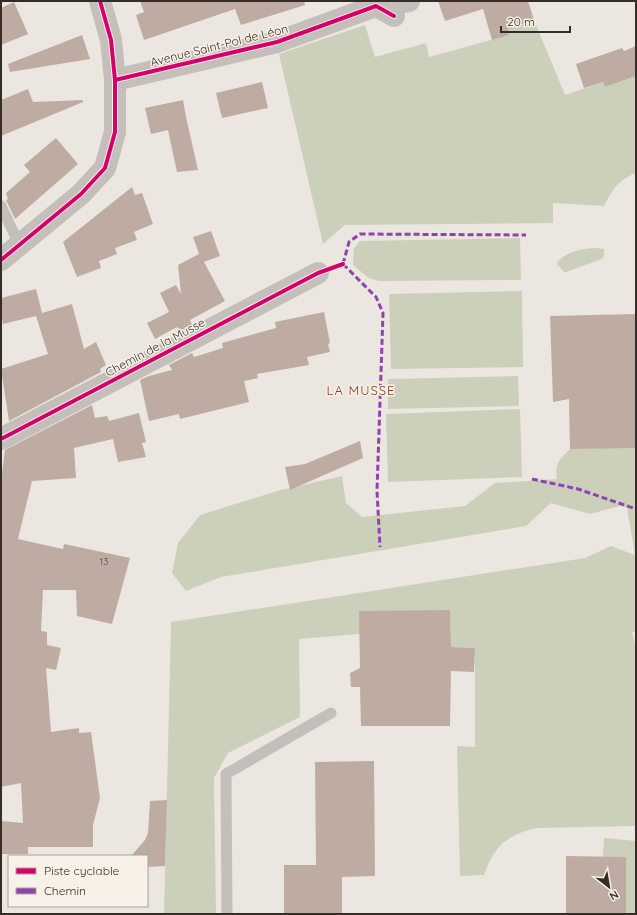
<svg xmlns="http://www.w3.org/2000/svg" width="637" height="915" font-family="Quicksand,sans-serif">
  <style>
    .green { fill: #ccd0bb }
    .building { fill: #beaca3 }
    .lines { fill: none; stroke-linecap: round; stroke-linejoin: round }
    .service { stroke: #c4bfba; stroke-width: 11 }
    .minor { stroke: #c4bfba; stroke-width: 22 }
    .quiet { stroke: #8e44ad; stroke-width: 3; stroke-dasharray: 6 3; stroke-linecap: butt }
    .cycleway-casing { stroke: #f8f1e8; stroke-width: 6 }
    .cycleway { stroke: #d6006c; stroke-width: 4 }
    .labels { text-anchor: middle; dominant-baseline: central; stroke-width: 3; stroke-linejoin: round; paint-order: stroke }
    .number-label { font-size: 10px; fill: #574c47 }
    .street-label { font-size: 12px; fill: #352c28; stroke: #f8f1e8 }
    .neighbourhood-label { font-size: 13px; letter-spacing: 1px; fill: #7e3e27; stroke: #f8f1e8 }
  </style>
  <rect width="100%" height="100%" fill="#ece6e0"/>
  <!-- green -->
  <g class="green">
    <path d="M534,20L565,95L603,82L605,87L636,76V173C618,180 613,189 604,206L553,203V223L345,225L323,244L279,54L365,25L375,57L426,43L429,57L509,35L508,29Z"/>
    <polygon points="520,238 521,280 379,281 369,278 353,265 354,248 360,241"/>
    <path d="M595,248L604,249V256L602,259L566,272H564L557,264L558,261C569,251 580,249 595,248Z"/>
    <polygon points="522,291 523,367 391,369 389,294"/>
    <polygon points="518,376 519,406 388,409 388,379"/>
    <polygon points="520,409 522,477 388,482 386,414"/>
    <path d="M636,446V632H632L636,649V826L537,828C507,835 494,846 484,875L460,876L457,746L475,747V648L451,647L450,610L359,634L299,639L300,717L228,753L214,778L216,914H164L171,622L585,558L611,546L635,555L627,508L620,506L590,514L551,503L526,526L221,577L186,591L172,573L178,543L200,515L277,491L342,476L346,503L362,517L465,506L495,483L557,479C554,464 560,459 570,449Z"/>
    <polygon points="604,838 636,841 636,914 626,914 626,857 603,857"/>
  </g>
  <!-- building -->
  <g class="building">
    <polygon points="140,1 304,1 305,5 241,25 235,9 144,40 136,15 144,12"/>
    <polygon points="438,1 528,1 534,20 508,29 509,35 492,40 483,9 445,21"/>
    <polygon points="14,2 28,34 1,45 1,8"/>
    <polygon points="82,35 90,59 10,72 8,64"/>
    <polygon points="636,46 636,76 605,87 603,82 584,88 576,64 622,48 624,51"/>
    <polygon points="262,82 268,108 222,118 216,93"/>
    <polygon points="28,89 33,102 83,100 83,102 1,136 1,100"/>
    <polygon points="183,100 186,117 198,170 177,172 168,130 151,134 145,108"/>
    <polygon points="56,138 78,164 15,219 6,200 8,199 6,193 30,172 24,165"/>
    <polygon points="132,187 135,195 142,193 153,224 134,232 137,240 115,248 117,254 99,261 101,268 77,277 63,242"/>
    <polygon points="211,231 220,256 204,262 225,301 190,320 192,325 179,332 177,327 155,339 147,323 169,312 160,293 176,285 181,294 178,265 199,254 193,237"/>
    <polygon points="36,289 42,313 72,304 84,349 96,342 106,365 100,369 101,372 9,421 1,369 48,354 36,316 3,324 1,315 1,298"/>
    <polygon points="324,312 330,343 328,344 330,352 307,357 309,365 257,374 258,378 244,381 249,402 180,419 179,414 149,421 140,380 149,376 172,370 169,365 192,353 194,357 223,348 222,343 276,328 275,322"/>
    <polygon points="636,314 636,448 570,449 569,399 553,402 550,316"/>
    <polygon points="92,405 95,418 107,416 109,421 139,413 146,442 142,443 146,457 118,462 113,439 74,448 76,478 32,481 18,539 63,549 64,544 130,558 112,624 77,616 76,590 43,590 41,631 47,632 47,645 61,648 56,670 46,668 51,732 79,728 79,733 91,732 100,798 93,825 93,847 28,847 28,854 1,854 1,821 23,823 21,783 1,787 1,481 5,450"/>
    <polygon points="360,441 363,458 290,490 285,467 305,464"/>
    <polygon points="450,610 451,647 475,648 474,672 451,671 450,726 361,726 360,687 351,687 350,673 360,668 359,611"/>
    <polygon points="374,761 375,876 342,877 342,914 284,914 284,865 316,865 315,762"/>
    <polygon points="167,800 165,866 147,867 147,856 131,856 145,840 148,833 150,801"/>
    <polygon points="566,856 626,857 626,914 566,914"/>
  </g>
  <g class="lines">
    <!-- service -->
    <g class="service">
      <polyline points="1,206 19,244"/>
      <polyline points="227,914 226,774 331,713"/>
    </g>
    <!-- minor -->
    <g class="minor">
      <polyline points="376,6 409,1"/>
      <polyline points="115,80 277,42 376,6 394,16"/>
      <polyline points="1,260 81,194 105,168 115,132 115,80 111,40 100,1"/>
      <polyline points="1,439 318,273"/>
    </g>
    <!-- quiet -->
    <g class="quiet">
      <polyline points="343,264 376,297 383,313 377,491 380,547"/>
      <polyline points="343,264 349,242 360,234 526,235"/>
      <polyline points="532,479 578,489 636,509"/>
    </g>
    <defs>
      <g id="cycleway">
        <polyline points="115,80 277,42 376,6 394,16"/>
        <polyline points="1,260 81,194 105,168 115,132 115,80 111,40 100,1"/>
        <polyline points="1,439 318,273 343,264"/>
      </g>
    </defs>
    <!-- cycleway casing -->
    <use href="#cycleway" class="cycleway-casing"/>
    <!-- cycleway -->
    <use href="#cycleway" class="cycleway"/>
  </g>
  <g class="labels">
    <!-- number labels -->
    <g class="number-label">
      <text x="104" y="561">13</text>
    </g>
    <!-- street labels -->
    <g class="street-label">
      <text transform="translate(219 45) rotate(-14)">Avenue Saint-Pol de Léon</text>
      <text transform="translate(155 347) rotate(-28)">Chemin de la Musse</text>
    </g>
    <!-- neighbourhood labels -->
    <g class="neighbourhood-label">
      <text x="361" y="390">LA MUSSE</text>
    </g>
  </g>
  <!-- border -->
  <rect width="637" height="915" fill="none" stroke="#352c28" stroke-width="4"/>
  <!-- legend -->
  <rect x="8" y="855" width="140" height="52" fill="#f8f1e8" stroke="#aaa29b"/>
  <rect x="16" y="868" width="20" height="6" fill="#d6006c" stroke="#aaa29b"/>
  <text x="44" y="875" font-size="12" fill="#352c28">Piste cyclable</text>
  <rect x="16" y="888" width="20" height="6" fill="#8e44ad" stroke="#aaa29b"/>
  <text x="44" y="895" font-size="12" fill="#352c28">Chemin</text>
  <!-- north arrow -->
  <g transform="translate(609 887) rotate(149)" stroke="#f8f1e8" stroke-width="3" paint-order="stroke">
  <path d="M0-3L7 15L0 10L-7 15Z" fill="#352c28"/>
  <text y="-6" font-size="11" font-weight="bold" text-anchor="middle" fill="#352c28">N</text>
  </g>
  <!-- scale -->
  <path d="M501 26v6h69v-6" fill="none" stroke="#352c28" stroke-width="2"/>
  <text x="507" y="26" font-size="12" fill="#352c28" stroke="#f8f1e8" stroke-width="3" paint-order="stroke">20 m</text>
</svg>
